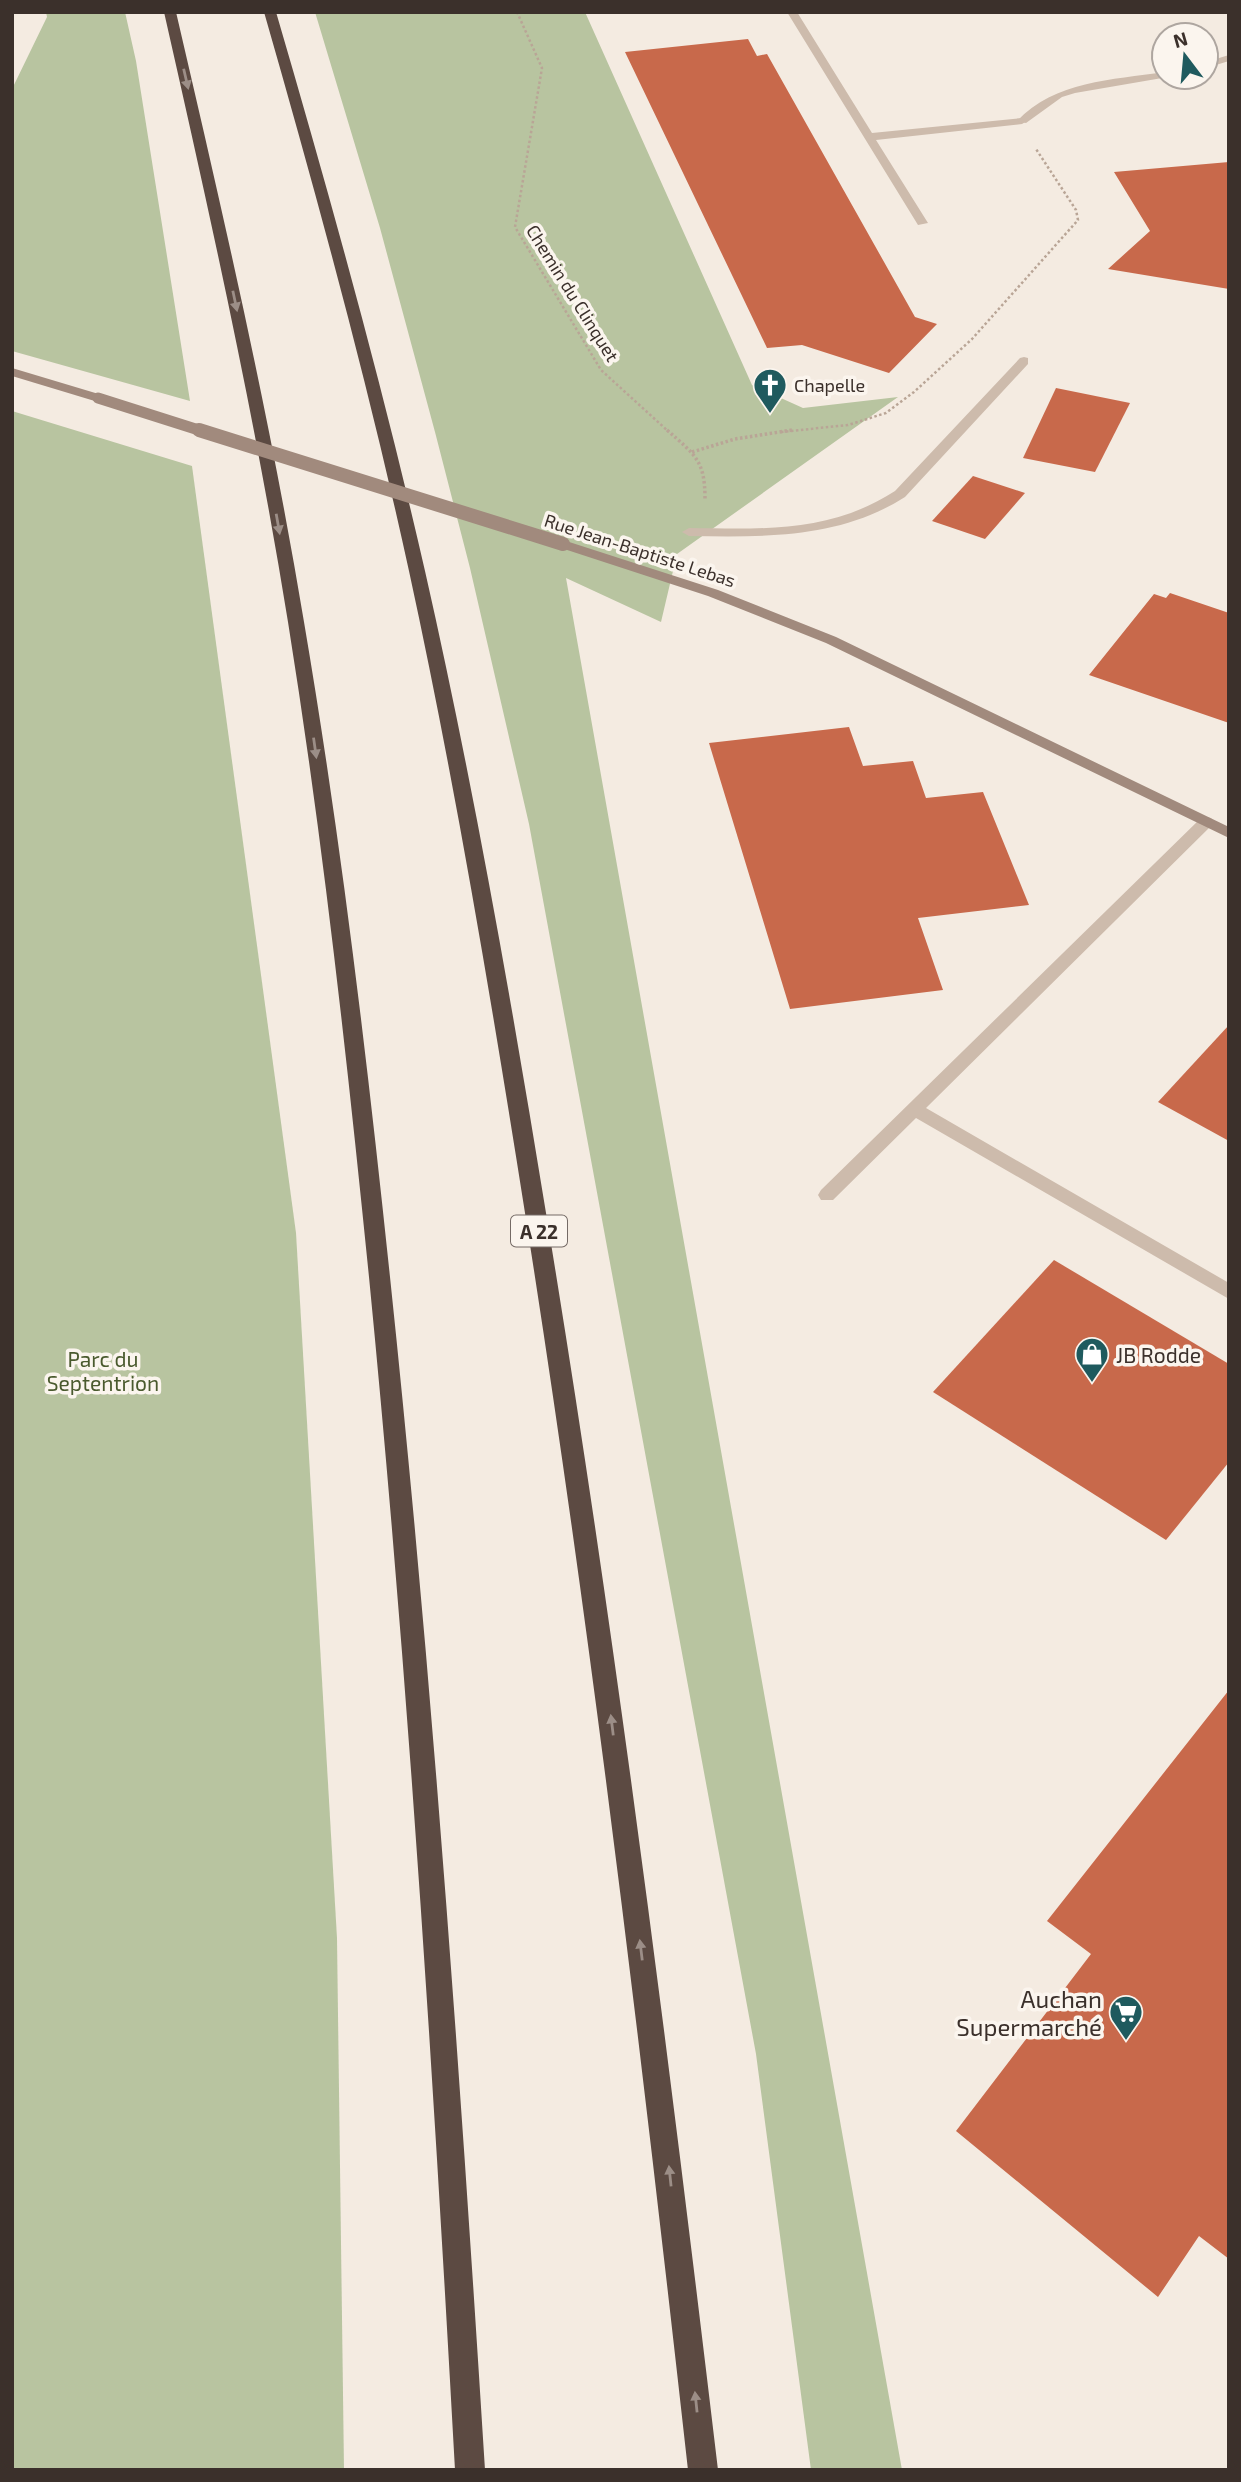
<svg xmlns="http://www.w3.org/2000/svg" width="1241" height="2482" font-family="'Exo 2',sans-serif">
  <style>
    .green { fill: #b8c4a0 }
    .building { fill: #c8694b }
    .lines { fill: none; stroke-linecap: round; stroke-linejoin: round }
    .path-far1 { stroke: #b9a596; stroke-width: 2.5; stroke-dasharray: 2.5 2.5; stroke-linecap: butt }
    .path { stroke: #b9a596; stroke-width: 3.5; stroke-dasharray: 2.5 2.5; stroke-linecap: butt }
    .lane { fill: #cdbbac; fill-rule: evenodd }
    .street { fill: #cdbbac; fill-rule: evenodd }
    .secondary { fill: #a18a7d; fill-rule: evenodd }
    .highway { fill: #5c4a42; fill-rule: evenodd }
    .secondary-bridge-far1 { stroke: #a18a7d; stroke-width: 11 }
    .secondary-bridge { stroke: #a18a7d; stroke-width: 14 }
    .oneway { fill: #9c8e87 }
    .labels { text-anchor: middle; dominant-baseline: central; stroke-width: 7; stroke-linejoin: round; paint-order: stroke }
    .far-street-label { font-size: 18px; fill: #3b302b; stroke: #fbf5ee }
    .far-poi-label { font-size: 18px; fill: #3b302b; stroke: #fbf5ee; text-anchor: start }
    .shield { fill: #fbf5ee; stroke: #756b66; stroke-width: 2 }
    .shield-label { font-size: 19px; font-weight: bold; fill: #3b302b }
    .poi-label { font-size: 21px; fill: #3b302b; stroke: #fbf5ee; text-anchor: start }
    .park-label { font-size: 21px; fill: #4a5a2e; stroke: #fbf5ee }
    .near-poi-label { font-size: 24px; fill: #3b302b; stroke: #fbf5ee; text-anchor: end }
  </style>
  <rect width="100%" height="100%" fill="#f4ebe1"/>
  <!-- green -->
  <g class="green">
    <polygon points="46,12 125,12 136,61 190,401 12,351 12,89 47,17"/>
    <polygon points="315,12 585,12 752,385 803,408 898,397 677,554 661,622 566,578 902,2470 811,2470 756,2054 529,824 470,568 435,432 380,228"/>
    <polygon points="12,411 192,466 296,1233 337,1938 344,2470 12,2470"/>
  </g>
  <!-- building -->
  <g class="building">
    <polygon points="748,39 757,56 767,54 915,317 937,324 889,373 802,345 767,348 625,52"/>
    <polygon points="1229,162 1229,289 1108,269 1150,231 1114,172"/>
    <polygon points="1056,388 1130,403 1095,472 1023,458"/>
    <polygon points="973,476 1025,493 985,539 932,521"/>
    <polygon points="1170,593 1229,613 1229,723 1089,675 1154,594 1166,598"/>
    <polygon points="849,727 863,766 913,761 926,798 983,792 1029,905 918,918 943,990 790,1009 709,743"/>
    <polygon points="1229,1025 1229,1141 1158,1102"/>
    <polygon points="1054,1260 1229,1364 1229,1462 1166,1540 933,1392"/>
    <polygon points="1229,1690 1229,2259 1199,2236 1158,2297 956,2131 1091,1954 1047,1921"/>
  </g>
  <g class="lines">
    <!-- path-far1 -->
    <g class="path-far1">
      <polyline points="517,12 542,68 515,227 601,370 669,432"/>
      <polyline points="781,432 848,425 886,413 914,392 972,339 1078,220 1076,210 1036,149"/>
    </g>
    <!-- path -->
    <g class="path">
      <path d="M667,430C695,455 705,460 705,499"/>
      <polyline points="692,452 735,439 792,430"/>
    </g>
    <!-- lane -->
    <g class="lane">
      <polygon points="787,12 797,12 872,133 1022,118 1027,121 1022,124 876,140 928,223 918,225"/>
      <path d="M1024,357L1028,358V364L905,497C839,539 765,537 689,536L682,532L689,528C764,529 830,533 895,491L1020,358Z"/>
      <polygon points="1206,817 1211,818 1214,822 1211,826 926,1108 1229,1283 1229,1299 916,1118 833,1200 821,1200 818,1195 821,1190 1201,818"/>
    </g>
    <!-- street -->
    <g class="street">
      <polygon points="1229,55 1229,61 1206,68 1206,62"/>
      <path d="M1164,72V77H1168L1075,93L1062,97L1026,123L1017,121C1055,81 1112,80 1164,72Z"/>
    </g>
    <!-- secondary -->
    <g class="secondary">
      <polygon points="12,368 102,395 104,398 98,402 12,376"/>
      <polygon points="563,540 718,590 836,637 1229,827 1229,838 826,643 708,596 558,547 558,541"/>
    </g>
    <!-- highway -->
    <g class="highway">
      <path d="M164,12H176C223,214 270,417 304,622C341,839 367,1058 390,1277C432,1674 460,2072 485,2470H455C433,2072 408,1674 369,1277C347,1059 323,840 288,622C255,417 210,215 164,12Z"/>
      <path d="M264,12H276C330,197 382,383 425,571C473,783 511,998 546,1213C615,1630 668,2050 718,2470H688C641,2050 591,1630 525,1213C491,998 455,783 409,571C368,383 317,197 264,12Z"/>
    </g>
    <!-- secondary-bridge-far1 -->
    <polyline class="secondary-bridge-far1" points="98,398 205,432"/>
    <!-- secondary-bridge -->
    <polyline class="secondary-bridge" points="199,430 563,544"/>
  </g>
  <!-- one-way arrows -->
  <defs><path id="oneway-solid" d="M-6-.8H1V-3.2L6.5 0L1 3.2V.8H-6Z" transform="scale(1.75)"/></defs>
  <g class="oneway">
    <use href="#oneway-solid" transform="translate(186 79) rotate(77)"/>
    <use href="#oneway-solid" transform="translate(235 301) rotate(78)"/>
    <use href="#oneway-solid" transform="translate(278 524) rotate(80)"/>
    <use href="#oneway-solid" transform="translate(315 748) rotate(82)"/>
    <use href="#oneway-solid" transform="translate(612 1725) rotate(-97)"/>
    <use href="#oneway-solid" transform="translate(641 1950) rotate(-97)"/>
    <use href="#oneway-solid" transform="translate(670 2176) rotate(-96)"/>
    <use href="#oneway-solid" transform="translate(696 2402) rotate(-96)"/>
  </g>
  <!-- icons -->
  <defs>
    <symbol id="church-pin" viewBox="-11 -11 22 30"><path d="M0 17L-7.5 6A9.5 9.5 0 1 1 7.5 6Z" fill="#1f5a5e" stroke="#fbf5ee"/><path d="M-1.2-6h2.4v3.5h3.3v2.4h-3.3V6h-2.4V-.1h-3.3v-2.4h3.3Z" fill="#fff"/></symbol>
    <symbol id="shop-pin" viewBox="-11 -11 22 30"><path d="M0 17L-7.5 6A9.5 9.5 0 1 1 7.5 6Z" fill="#1f5a5e" stroke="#fbf5ee"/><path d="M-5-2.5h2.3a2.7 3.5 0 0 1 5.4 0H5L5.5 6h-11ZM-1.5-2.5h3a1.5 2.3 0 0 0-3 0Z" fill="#fff"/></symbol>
    <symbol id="supermarket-pin" viewBox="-11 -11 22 30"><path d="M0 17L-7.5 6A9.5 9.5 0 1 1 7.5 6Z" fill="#1f5a5e" stroke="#fbf5ee"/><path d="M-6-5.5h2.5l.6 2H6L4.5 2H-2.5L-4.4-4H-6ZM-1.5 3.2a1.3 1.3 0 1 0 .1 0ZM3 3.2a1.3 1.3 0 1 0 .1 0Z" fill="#fff"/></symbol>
  </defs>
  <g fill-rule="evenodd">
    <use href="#church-pin" x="751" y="366" width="38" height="52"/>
    <use href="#shop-pin" x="1073" y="1335" width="38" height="52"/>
    <use href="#supermarket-pin" x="1107" y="1993" width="38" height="52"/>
  </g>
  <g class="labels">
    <!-- far-street labels -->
    <g class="far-street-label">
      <text transform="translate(573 293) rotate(58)">Chemin du Clinquet</text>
      <text transform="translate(640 550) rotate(18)">Rue Jean-Baptiste Lebas</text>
    </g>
    <!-- far-poi labels -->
    <g class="far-poi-label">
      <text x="794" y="385">Chapelle</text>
    </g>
    <!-- shield labels -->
    <rect class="shield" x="511" y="1215.5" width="56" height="31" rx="5"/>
    <g class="shield-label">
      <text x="539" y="1231">A 22</text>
    </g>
    <!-- poi labels -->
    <g class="poi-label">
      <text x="1116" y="1354">JB Rodde</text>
    </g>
    <!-- park labels -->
    <g class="park-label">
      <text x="103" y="1358">Parc du<tspan x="103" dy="24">Septentrion</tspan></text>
    </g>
    <!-- near-poi labels -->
    <g class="near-poi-label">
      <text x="1102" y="1998">Auchan<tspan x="1102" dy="28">Supermarché</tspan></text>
    </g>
  </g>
  <!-- border -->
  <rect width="1241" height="2482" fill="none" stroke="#3b302b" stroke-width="28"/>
  <!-- north arrow -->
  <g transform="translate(1185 56) rotate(344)"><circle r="33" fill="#fbf5ee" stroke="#aea6a0" stroke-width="2"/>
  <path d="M0-5L12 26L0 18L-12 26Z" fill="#1f5a5e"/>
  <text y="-10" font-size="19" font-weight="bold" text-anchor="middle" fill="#3b302b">N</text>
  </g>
</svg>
